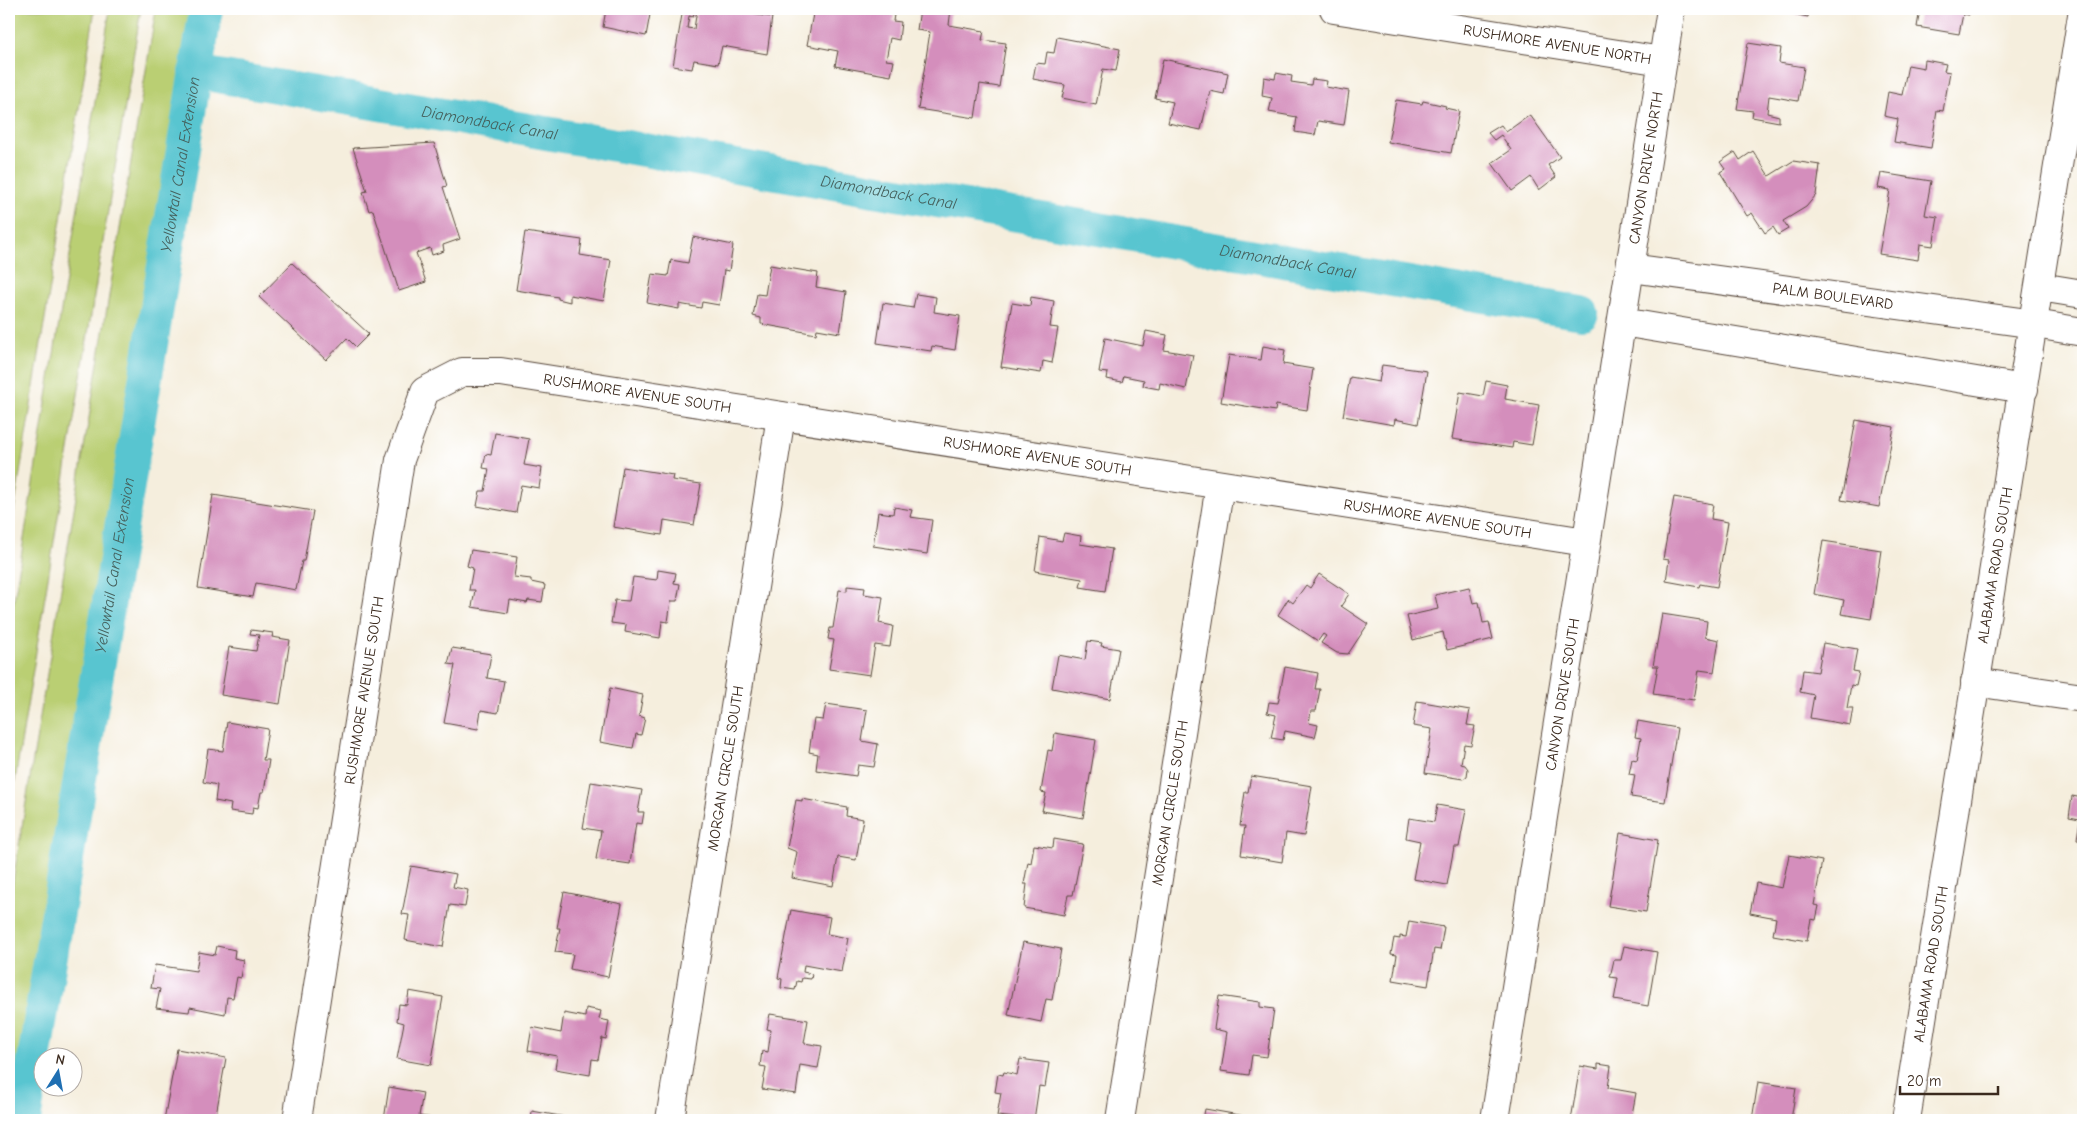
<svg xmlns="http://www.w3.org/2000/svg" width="2092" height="1129" font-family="'Comic Neue',sans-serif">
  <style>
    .green { fill: #bacf73; stroke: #7a7c48 }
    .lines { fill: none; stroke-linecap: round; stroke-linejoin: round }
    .canal { stroke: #58c5d0; stroke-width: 34 }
    .building { fill: #d48ebc }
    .minor-casing { stroke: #57473b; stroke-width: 30 }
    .minor { stroke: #fff; stroke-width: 28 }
    .labels { text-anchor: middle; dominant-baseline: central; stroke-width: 5; stroke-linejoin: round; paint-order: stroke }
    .street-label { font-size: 15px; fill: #3b2a1e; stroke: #fff }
    .water-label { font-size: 16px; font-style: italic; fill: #45605c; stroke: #fff }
  </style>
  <rect width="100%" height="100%" fill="#fff"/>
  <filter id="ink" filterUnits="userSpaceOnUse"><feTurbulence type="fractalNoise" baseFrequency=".02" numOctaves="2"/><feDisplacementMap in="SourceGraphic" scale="10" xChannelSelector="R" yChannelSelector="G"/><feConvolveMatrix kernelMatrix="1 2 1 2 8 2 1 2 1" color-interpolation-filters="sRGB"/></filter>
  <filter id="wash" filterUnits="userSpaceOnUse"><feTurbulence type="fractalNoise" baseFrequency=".0096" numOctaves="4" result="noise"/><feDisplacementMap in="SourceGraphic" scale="20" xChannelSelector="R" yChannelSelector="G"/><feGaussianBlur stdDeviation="1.12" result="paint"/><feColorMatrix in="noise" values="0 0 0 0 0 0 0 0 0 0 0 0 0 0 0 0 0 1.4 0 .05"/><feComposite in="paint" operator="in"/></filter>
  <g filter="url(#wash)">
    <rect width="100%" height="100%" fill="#f5eedd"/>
    <!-- green -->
    <g class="green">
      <polygon points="9,9 95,9 9,541"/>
      <polygon points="110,9 141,9 9,817 9,631"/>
      <polygon points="156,9 211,9 48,1056 42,1056 43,1087 38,1120 9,1120 9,906"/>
    </g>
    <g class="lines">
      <!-- canal -->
      <g class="canal">
        <path id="s1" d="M195,72L1582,313"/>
        <path id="s2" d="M24,1120L206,9"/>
      </g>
    </g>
    <g id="blocks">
      <!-- building -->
      <g class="building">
        <polygon points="606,9 651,9 646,36 603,27"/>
        <polygon points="683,9 695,9 693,17 689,16 687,28 694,29 697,9 744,9 743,13 772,17 767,54 722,46 718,64 694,60 692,69 673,66"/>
        <polygon points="814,9 861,9 894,15 893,21 901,22 899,40 890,38 886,60 894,61 891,76 835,66 838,51 807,45"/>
        <polygon points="920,9 951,9 949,25 984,31 982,40 1006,43 999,87 980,84 975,118 918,109 930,32 917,30"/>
        <polygon points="1767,9 1809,9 1808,17"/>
        <polygon points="1920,9 1970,9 1969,15 1963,14 1959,34 1917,27"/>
        <polygon points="1057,37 1120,49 1116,71 1103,69 1096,105 1062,98 1065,85 1033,79 1036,63 1045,64 1047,52 1054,53"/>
        <polygon points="1748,43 1781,48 1779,63 1804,67 1798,101 1769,96 1767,113 1779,116 1779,122 1752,117 1753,111 1737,109"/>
        <polygon points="1163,59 1228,73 1224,94 1210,91 1201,130 1168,123 1173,102 1155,98"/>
        <polygon points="1925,60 1946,64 1944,71 1950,72 1943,111 1937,110 1931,148 1894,142 1898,119 1884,116 1888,92 1902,95 1908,65 1924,68"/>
        <polygon points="1276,73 1292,76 1291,82 1311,85 1312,79 1327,81 1326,87 1349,91 1344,125 1318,121 1315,135 1295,132 1297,117 1269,112 1272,98 1262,96 1264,77 1275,79"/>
        <polygon points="1396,100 1422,104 1423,101 1446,106 1445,108 1459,111 1451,153 1388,142"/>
        <polygon points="1530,115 1560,157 1548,165 1556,177 1539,190 1531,177 1512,191 1492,163 1511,150 1501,135 1494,140 1488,133 1501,125 1506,132"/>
        <polygon points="434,143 447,186 443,187 460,239 443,245 444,251 432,255 430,248 416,253 426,282 399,291 373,210 369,211 363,192 367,191 353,148"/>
        <polygon points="1753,151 1769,176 1793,161 1820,165 1816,195 1806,207 1783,221 1788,229 1778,235 1773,227 1765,233 1752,213 1747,216 1720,172 1725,169 1720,162 1735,152 1740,160"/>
        <polygon points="1881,173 1931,181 1925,215 1938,217 1933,246 1920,244 1918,260 1879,254 1890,190 1878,188"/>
        <polygon points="525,232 582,240 580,255 611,260 604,301 570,295 570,302 558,299 558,297 516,290"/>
        <polygon points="693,237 733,245 729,271 724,270 719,305 702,302 701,308 679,304 679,309 647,303 652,274 668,276 671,260 688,263"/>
        <polygon points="292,263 369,334 356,347 347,338 326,360 259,297"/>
        <polygon points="770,265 818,273 816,287 846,292 840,333 817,329 816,334 761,324 761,318 753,316 757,294 765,295"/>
        <polygon points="916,294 936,297 934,312 960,316 955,350 932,346 931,351 877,343 883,303 913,308"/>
        <polygon points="1031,297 1054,301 1050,327 1058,328 1052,363 1043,361 1041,373 1001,367 1012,303 1030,306"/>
        <polygon points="1146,331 1167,335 1164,350 1193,355 1186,389 1160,383 1159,389 1143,386 1144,380 1124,376 1122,382 1107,379 1108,373 1099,372 1105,338 1143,346"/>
        <polygon points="1263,346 1285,350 1283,364 1313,369 1307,410 1276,405 1275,411 1221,402 1229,355 1261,360"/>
        <polygon points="1382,365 1427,371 1418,424 1395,419 1394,425 1343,416 1350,377 1379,382"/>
        <polygon points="1486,381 1507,385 1505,399 1539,405 1532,445 1513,442 1512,448 1452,439 1460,392 1483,396"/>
        <polygon points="1856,420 1894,427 1879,507 1841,500"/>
        <polygon points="495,433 529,439 524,465 542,468 539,488 521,485 516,513 477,506 480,491 485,491 489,469 483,468 486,454 491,455"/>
        <polygon points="623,467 673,475 672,480 701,484 694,525 664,520 662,535 613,527"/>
        <polygon points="213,495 313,511 304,561 302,561 296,590 256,583 253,597 198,588"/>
        <polygon points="1674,497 1713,504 1711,519 1728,522 1717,587 1700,584 1699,587 1666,581 1669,560 1663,559"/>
        <polygon points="894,507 912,510 910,517 932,520 927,554 873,546 878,512 893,514"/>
        <polygon points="1064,533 1081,536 1080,544 1112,549 1105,591 1080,587 1082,579 1035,571 1040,537 1062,541"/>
        <polygon points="1823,541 1881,550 1871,619 1841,614 1844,600 1814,594"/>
        <polygon points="471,550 517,557 514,577 531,579 531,582 545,585 542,602 528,600 527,603 510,600 508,613 472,607 475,590 469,590 473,568 467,566"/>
        <polygon points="658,570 676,573 674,583 680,584 677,601 671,601 668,622 662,621 660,638 625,632 626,625 611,623 615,600 629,601 633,577 657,580"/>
        <polygon points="1319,574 1349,594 1341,606 1368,624 1348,654 1337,653 1321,643 1326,636 1323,634 1318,641 1278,615 1288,599 1293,603 1306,585 1310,588"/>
        <polygon points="847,586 865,588 864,594 883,597 879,623 893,626 890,647 875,645 870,675 829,669 834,640 828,639 830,628 833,628 839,590 847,591"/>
        <polygon points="1469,587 1473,603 1479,602 1483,623 1489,622 1493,639 1447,650 1443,632 1413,640 1407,616 1438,609 1435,595"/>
        <polygon points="1662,614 1707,621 1705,637 1719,640 1714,672 1699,670 1694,700 1653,694 1658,666 1653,666"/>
        <polygon points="251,630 273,633 272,637 290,640 280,704 221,695 229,647 256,651 259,635 250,634"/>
        <polygon points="1088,641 1102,643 1101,646 1119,649 1110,699 1052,688 1058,655 1085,660"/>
        <polygon points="1823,643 1857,649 1853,671 1859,672 1856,686 1851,685 1847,708 1853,708 1850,725 1810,718 1814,695 1800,692 1803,670 1818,672"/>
        <polygon points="452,648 491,654 487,678 504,681 498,713 481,710 478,729 444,723 455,665 448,664"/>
        <polygon points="1285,667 1318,673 1315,689 1320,689 1316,711 1311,711 1309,723 1318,725 1315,737 1285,731 1283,740 1271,738 1276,715 1267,713 1269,702 1278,703"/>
        <polygon points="610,688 643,695 639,716 645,718 641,735 636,734 633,748 600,742"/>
        <polygon points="1417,701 1470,710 1467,725 1475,726 1471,745 1464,744 1461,764 1465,765 1468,769 1467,776 1463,779 1425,773 1432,729 1413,726"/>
        <polygon points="826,704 867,710 862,741 878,744 874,767 858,765 856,776 816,770 818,754 809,752 814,719 823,720"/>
        <polygon points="1638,721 1677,728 1665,802 1631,797 1635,775 1629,774 1632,759 1637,760 1641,738 1635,737"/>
        <polygon points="227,722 268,729 263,760 269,760 264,792 261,792 258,808 253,807 252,814 230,811 231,804 215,801 217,785 203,782 208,749 223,751"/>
        <polygon points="1055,733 1096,740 1083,818 1042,811 1046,793 1041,792 1048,750 1052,751"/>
        <polygon points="1251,776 1312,786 1304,836 1286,833 1282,862 1241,855 1245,826 1240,826 1245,792 1248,792"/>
        <polygon points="591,782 642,790 638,812 644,812 642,824 636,823 630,864 596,859 601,831 583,828"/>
        <polygon points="2072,796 2083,798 2083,840 2077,839 2080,819 2069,817"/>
        <polygon points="802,799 847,807 846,816 863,819 856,860 838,857 833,886 792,878 797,852 787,848 796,800 802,801"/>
        <polygon points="1437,805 1466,810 1459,847 1454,847 1447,885 1413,879 1420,841 1406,838 1409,818 1434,822"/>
        <polygon points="1620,833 1658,840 1646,912 1608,906"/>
        <polygon points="1054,839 1083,844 1073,895 1068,895 1064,915 1024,908 1027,884 1024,884 1028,862 1031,863 1034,845 1053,848"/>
        <polygon points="1789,855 1822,861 1814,905 1819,906 1816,920 1811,919 1807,941 1773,935 1776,918 1750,913 1756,883 1782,888"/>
        <polygon points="411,866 456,874 453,887 468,890 465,907 450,905 443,947 405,940 409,915 402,914"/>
        <polygon points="564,892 622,904 608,977 570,969 573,954 555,952 560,928 557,928"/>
        <polygon points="791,910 830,917 827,934 848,938 842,972 804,965 803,972 812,974 811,979 802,978 801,982 797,981 795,990 781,988 782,979 778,978"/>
        <polygon points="1409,921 1444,927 1440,950 1434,949 1428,986 1393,980 1397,955 1391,954 1394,938 1400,939 1400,936 1406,937"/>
        <polygon points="1023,942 1061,949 1052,1000 1046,999 1041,1022 1008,1015"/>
        <polygon points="217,946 235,950 234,958 244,960 241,978 237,977 233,998 227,997 225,1014 190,1007 189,1012 156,1008 160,989 151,988 155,965 196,971 199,952 215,955"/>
        <polygon points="1624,946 1657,952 1648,1006 1614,1000 1618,978 1610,977 1614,960 1621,960"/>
        <polygon points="409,991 443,997 431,1065 397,1059 404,1023 397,1021 399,1004 407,1005"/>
        <polygon points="1219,996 1260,1002 1260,1007 1274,1009 1267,1057 1252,1055 1249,1075 1221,1071 1227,1032 1214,1029"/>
        <polygon points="586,1008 601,1011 599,1019 609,1021 606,1039 602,1038 598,1060 592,1059 590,1075 555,1069 557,1056 528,1051 532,1027 561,1033 564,1013 585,1017"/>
        <polygon points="770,1014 808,1020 804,1043 822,1046 818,1068 800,1065 796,1094 762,1089 766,1067 760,1066 762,1051 768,1052 771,1030 767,1029"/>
        <polygon points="177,1049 226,1058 215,1120 164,1120"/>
        <polygon points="1020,1059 1049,1063 1045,1087 1039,1086 1034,1120 997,1116 1001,1093 995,1092 998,1074 1003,1075 1004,1072 1017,1075"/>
        <polygon points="1598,1064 1611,1066 1608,1088 1636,1093 1631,1120 1571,1120 1580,1066 1598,1069"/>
        <polygon points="1758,1082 1796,1088 1791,1120 1752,1120"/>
        <polygon points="389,1087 423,1093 419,1116 434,1118 434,1120 384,1120"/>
        <polygon points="1205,1109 1245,1116 1244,1120 1203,1120"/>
        <polygon points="532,1111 577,1119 577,1120 531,1120"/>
      </g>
    </g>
  </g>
  <g filter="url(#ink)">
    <use href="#blocks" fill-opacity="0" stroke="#57473b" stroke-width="1"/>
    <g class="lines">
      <defs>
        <g id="minor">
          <path id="s3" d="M1334,9L1662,61"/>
          <path id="s4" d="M1631,268L2035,324L2083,332"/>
          <polyline points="2040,287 2083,294"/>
          <polyline points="1622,322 2024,389"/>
          <polyline points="1975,682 2083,698"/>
          <path id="s5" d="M297,1120L400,460L425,391L462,372H501L1586,542"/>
          <path id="s6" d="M670,1120L781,416"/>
          <path id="s7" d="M1120,1120L1220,485"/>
          <path id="s8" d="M1495,1120L1671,9"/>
          <path id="s9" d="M1906,1120C1964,750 2026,380 2083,9"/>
        </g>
      </defs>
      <!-- minor casing -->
      <use href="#minor" class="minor-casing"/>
      <!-- minor -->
      <use href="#minor" class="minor"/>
    </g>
  </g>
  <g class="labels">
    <!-- street labels -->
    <g class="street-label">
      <text stroke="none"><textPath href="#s3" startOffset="226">RUSHMORE AVENUE NORTH</textPath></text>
      <text stroke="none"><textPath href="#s8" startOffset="964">CANYON DRIVE NORTH</textPath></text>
      <text stroke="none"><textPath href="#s4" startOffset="204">PALM BOULEVARD</textPath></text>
      <text stroke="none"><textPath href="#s5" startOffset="960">RUSHMORE AVENUE SOUTH</textPath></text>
      <text stroke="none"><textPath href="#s5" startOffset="1365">RUSHMORE AVENUE SOUTH</textPath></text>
      <text stroke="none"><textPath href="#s5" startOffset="1770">RUSHMORE AVENUE SOUTH</textPath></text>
      <text stroke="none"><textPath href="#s9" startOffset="562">ALABAMA ROAD SOUTH</textPath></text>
      <text stroke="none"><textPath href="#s5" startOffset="435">RUSHMORE AVENUE SOUTH</textPath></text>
      <text stroke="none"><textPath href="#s8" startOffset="431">CANYON DRIVE SOUTH</textPath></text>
      <text stroke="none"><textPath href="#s6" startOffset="356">MORGAN CIRCLE SOUTH</textPath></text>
      <text stroke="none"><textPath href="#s7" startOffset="321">MORGAN CIRCLE SOUTH</textPath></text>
      <text stroke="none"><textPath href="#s9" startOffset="158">ALABAMA ROAD SOUTH</textPath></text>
    </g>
    <!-- water labels -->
    <g class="water-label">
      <text stroke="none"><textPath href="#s1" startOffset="299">Diamondback Canal</textPath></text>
      <text stroke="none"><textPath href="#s2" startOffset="968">Yellowtail Canal Extension</textPath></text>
      <text stroke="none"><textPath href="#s1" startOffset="704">Diamondback Canal</textPath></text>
      <text stroke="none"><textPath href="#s1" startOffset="1109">Diamondback Canal</textPath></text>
      <text stroke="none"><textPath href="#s2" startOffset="562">Yellowtail Canal Extension</textPath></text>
    </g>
  </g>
  <!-- margin -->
  <rect width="2092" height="1129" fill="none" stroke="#fff" stroke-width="30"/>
  <!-- north arrow -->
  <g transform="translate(58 1072) rotate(11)"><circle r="24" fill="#ffffff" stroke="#b1aaa5"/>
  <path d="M0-4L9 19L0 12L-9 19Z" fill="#1f6fb2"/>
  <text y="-8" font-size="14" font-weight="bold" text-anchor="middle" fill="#3b2a1e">N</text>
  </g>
  <!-- scale -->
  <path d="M1900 1086v8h98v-8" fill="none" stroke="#3b2a1e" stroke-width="2.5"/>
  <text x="1907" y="1086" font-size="15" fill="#3b2a1e" stroke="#ffffff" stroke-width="4" paint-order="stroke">20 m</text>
</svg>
